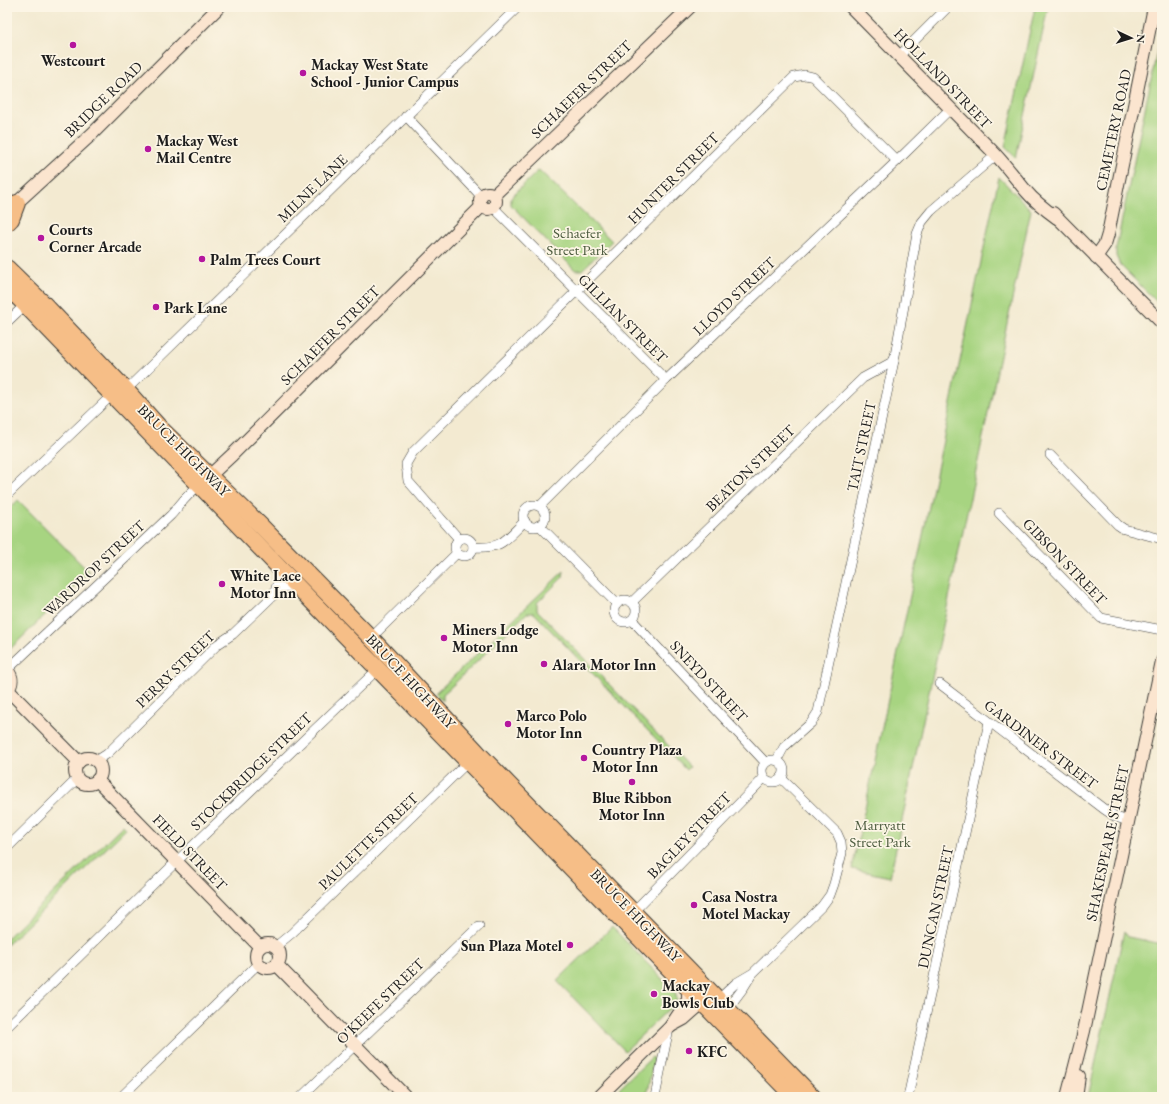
<svg xmlns="http://www.w3.org/2000/svg" width="1169" height="1104" font-family="'EB Garamond',serif">
  <style>
    .green { fill: #a7d481; stroke: #62784e }
    .lines { fill: none; stroke-linecap: round; stroke-linejoin: round }
    .street-casing { stroke: #3c3b37; stroke-width: 10 }
    .secondary-casing { stroke: #3c3b37; stroke-width: 14 }
    .highway-casing { stroke: #3c3b37; stroke-width: 18 }
    .street { stroke: #fff; stroke-width: 9 }
    .secondary { stroke: #fbe5cf; stroke-width: 12 }
    .highway { stroke: #f6be87; stroke-width: 16 }
    .poi-dot { fill: #b5179e; stroke: #fcf5e5; stroke-width: 1.5 }
    .labels { text-anchor: middle; dominant-baseline: central; stroke-width: 3.5; stroke-linejoin: round; paint-order: stroke }
    .poi-label { font-size: 15px; font-weight: bold; fill: #1c1c1c; stroke: #fcf5e5; text-anchor: start }
    .street-label { font-size: 15px; fill: #1c1c1c; stroke: #fcf5e5 }
    .park-label { font-size: 15px; fill: #4d5c3f; stroke: #fcf5e5 }
  </style>
  <rect width="100%" height="100%" fill="#fcf5e5"/>
  <filter id="ink" filterUnits="userSpaceOnUse"><feTurbulence type="fractalNoise" baseFrequency=".025" numOctaves="2"/><feDisplacementMap in="SourceGraphic" scale="8" xChannelSelector="R" yChannelSelector="G"/><feConvolveMatrix kernelMatrix="1 2 1 2 8 2 1 2 1" color-interpolation-filters="sRGB"/></filter>
  <filter id="wash" filterUnits="userSpaceOnUse"><feTurbulence type="fractalNoise" baseFrequency=".012" numOctaves="4" result="noise"/><feDisplacementMap in="SourceGraphic" scale="16" xChannelSelector="R" yChannelSelector="G"/><feGaussianBlur stdDeviation="0.9" result="paint"/><feColorMatrix in="noise" values="0 0 0 0 0 0 0 0 0 0 0 0 0 0 0 0 0 1.4 0 .05"/><feComposite in="paint" operator="in"/></filter>
  <g filter="url(#wash)">
    <rect width="100%" height="100%" fill="#f3ead1"/>
    <!-- green -->
    <g class="green">
      <polygon points="1035,7 1048,7 1016,158 1005,147"/>
      <polygon points="1162,27 1162,307 1120,265 1116,256 1116,248"/>
      <polygon points="539,170 612,241 582,270 575,270 511,205 511,197"/>
      <polygon points="999,177 1031,210 890,877 852,869"/>
      <polygon points="18,500 89,572 7,652 7,511"/>
      <polygon points="564,571 563,577 537,603 537,610 689,767 686,770 534,613 527,613 452,686 443,694 443,701 436,693"/>
      <polygon points="123,825 126,829 7,945 7,938"/>
      <polygon points="612,927 675,992 677,999 675,1003 625,1051 557,981"/>
      <polygon points="1124,931 1128,937 1162,944 1162,1097 1088,1097"/>
      <polygon points="652,1057 654,1059 646,1097 612,1096"/>
    </g>
  </g>
  <g filter="url(#ink)">
    <g class="lines">
      <defs>
        <g id="street">
          <polyline points="899,56 948,7"/>
          <polyline points="406,116 481,196"/>
          <polyline points="493,207 666,380"/>
          <polyline points="7,322 26,304"/>
          <polyline points="126,390 518,7"/>
          <polyline points="1050,455 1118,525 1124,529 1162,539"/>
          <polyline points="7,495 112,395"/>
          <circle cx="534" cy="516" r="11"/>
          <polyline points="540,506 666,380 897,161 950,109"/>
          <polyline points="999,513 1101,618 1162,630"/>
          <polyline points="539,525 617,604"/>
          <circle cx="464" cy="547" r="9"/>
          <polyline points="459,539 408,481 406,464 413,452 794,77 805,75 813,77 897,161"/>
          <path d="M473,547C503,549 505,540 525,521"/>
          <polyline points="274,595 278,581 279,568"/>
          <circle cx="625" cy="611" r="11"/>
          <polyline points="632,602 863,378 894,361"/>
          <polyline points="632,620 765,762"/>
          <polyline points="371,638 457,553"/>
          <path d="M7,670L171,515C180,505 188,493 199,486"/>
          <polyline points="940,684 1104,809 1116,817 1128,821"/>
          <circle cx="773" cy="771" r="11"/>
          <polyline points="777,760 784,747 811,723 818,712 894,361 917,234 922,222 931,211 996,155"/>
          <polyline points="96,761 107,754 218,644 233,634 280,589 285,587 298,587"/>
          <polyline points="7,848 78,778"/>
          <polyline points="633,912 764,778"/>
          <polyline points="275,947 292,933 471,759"/>
          <polyline points="718,1000 736,983 753,973 822,906 830,895 834,884 842,853 841,842 837,833 781,778"/>
          <polyline points="731,1012 732,1003 744,987 752,974"/>
          <polyline points="7,1027 177,861 378,669"/>
          <polyline points="121,1097 258,964"/>
          <polyline points="301,1097 479,926"/>
          <polyline points="655,1097 669,1028"/>
          <polyline points="908,1097 989,722"/>
        </g>
        <g id="secondary">
          <path d="M851,7L996,155C1007,167 1016,179 1026,191C1035,202 1046,210 1057,218"/>
          <circle cx="488" cy="201" r="8"/>
          <polyline points="494,195 690,7"/>
          <polyline points="11,208 92,134 219,7"/>
          <polyline points="1053,213 1162,323"/>
          <polyline points="1096,257 1105,244 1108,234 1154,7"/>
          <polyline points="204,481 232,455 482,206"/>
          <path d="M7,670C13,677 13,684 7,691"/>
          <polyline points="8,690 79,762"/>
          <circle cx="88" cy="771" r="13"/>
          <polyline points="97,780 260,947"/>
          <circle cx="268" cy="956" r="12"/>
          <polyline points="276,964 406,1097"/>
          <polyline points="671,1026 684,1019 702,1003"/>
          <polyline points="599,1097 670,1027 688,1000 688,989"/>
          <polyline points="1067,1097 1084,1031 1162,661"/>
          <polyline points="1076,1097 1079,1076"/>
        </g>
        <g id="highway">
          <polyline points="7,223 11,219 17,203"/>
          <polyline points="7,268 42,302 126,390 160,428 261,526 371,638 478,753 813,1097"/>
          <polyline points="7,286 298,587 794,1097"/>
        </g>
      </defs>
      <!-- street casing -->
      <use href="#street" class="street-casing"/>
      <!-- secondary casing -->
      <use href="#secondary" class="secondary-casing"/>
      <!-- highway casing -->
      <use href="#highway" class="highway-casing"/>
      <!-- street -->
      <use href="#street" class="street"/>
      <!-- secondary -->
      <use href="#secondary" class="secondary"/>
      <!-- highway -->
      <use href="#highway" class="highway"/>
    </g>
  </g>
  <!-- markers -->
  <g class="poi-dot">
    <circle cx="73" cy="45" r="4"/>
    <circle cx="303" cy="73" r="4"/>
    <circle cx="148" cy="149" r="4"/>
    <circle cx="41" cy="238" r="4"/>
    <circle cx="202" cy="259" r="4"/>
    <circle cx="156" cy="307" r="4"/>
    <circle cx="222" cy="584" r="4"/>
    <circle cx="444" cy="638" r="4"/>
    <circle cx="544" cy="664" r="4"/>
    <circle cx="508" cy="724" r="4"/>
    <circle cx="584" cy="758" r="4"/>
    <circle cx="632" cy="782" r="4"/>
    <circle cx="694" cy="905" r="4"/>
    <circle cx="570" cy="945" r="4"/>
    <circle cx="654" cy="994" r="4"/>
    <circle cx="689" cy="1051" r="4"/>
  </g>
  <g class="labels">
    <!-- poi labels -->
    <g class="poi-label">
      <text x="73" y="60" text-anchor="middle">Westcourt</text>
      <text x="311" y="64">Mackay West State<tspan x="311" dy="17">School - Junior Campus</tspan></text>
      <text x="156" y="140">Mackay West<tspan x="156" dy="17">Mail Centre</tspan></text>
      <text x="49" y="229">Courts<tspan x="49" dy="17">Corner Arcade</tspan></text>
      <text x="210" y="259">Palm Trees Court</text>
      <text x="164" y="307">Park Lane</text>
      <text x="230" y="575">White Lace<tspan x="230" dy="17">Motor Inn</tspan></text>
      <text x="452" y="629">Miners Lodge<tspan x="452" dy="17">Motor Inn</tspan></text>
      <text x="552" y="664">Alara Motor Inn</text>
      <text x="516" y="715">Marco Polo<tspan x="516" dy="17">Motor Inn</tspan></text>
      <text x="592" y="749">Country Plaza<tspan x="592" dy="17">Motor Inn</tspan></text>
      <text x="632" y="797" text-anchor="middle">Blue Ribbon<tspan x="632" dy="17">Motor Inn</tspan></text>
      <text x="702" y="896">Casa Nostra<tspan x="702" dy="17">Motel Mackay</tspan></text>
      <text x="562" y="945" text-anchor="end">Sun Plaza Motel</text>
      <text x="662" y="985">Mackay<tspan x="662" dy="17">Bowls Club</tspan></text>
      <text x="697" y="1051">KFC</text>
    </g>
    <!-- street labels -->
    <g class="street-label">
      <text transform="translate(943 78) rotate(46)">HOLLAND STREET</text>
      <text transform="translate(581 89) rotate(-44)">SCHAEFER STREET</text>
      <text transform="translate(103 99) rotate(-44)">BRIDGE ROAD</text>
      <text transform="translate(1113 130) rotate(-78)">CEMETERY ROAD</text>
      <text transform="translate(673 178) rotate(-45)">HUNTER STREET</text>
      <text transform="translate(312 188) rotate(-44)">MILNE LANE</text>
      <text transform="translate(734 296) rotate(-43)">LLOYD STREET</text>
      <text transform="translate(623 318) rotate(45)">GILLIAN STREET</text>
      <text transform="translate(330 335) rotate(-45)">SCHAEFER STREET</text>
      <text transform="translate(861 446) rotate(-78)">TAIT STREET</text>
      <text transform="translate(184 450) rotate(45)">BRUCE HIGHWAY</text>
      <text transform="translate(750 468) rotate(-44)">BEATON STREET</text>
      <text transform="translate(1065 561) rotate(46)">GIBSON STREET</text>
      <text transform="translate(94 568) rotate(-43)">WARDROP STREET</text>
      <text transform="translate(175 669) rotate(-44)">PERRY STREET</text>
      <text transform="translate(411 681) rotate(47)">BRUCE HIGHWAY</text>
      <text transform="translate(709 681) rotate(47)">SNEYD STREET</text>
      <text transform="translate(1041 744) rotate(37)">GARDINER STREET</text>
      <text transform="translate(251 771) rotate(-44)">STOCKBRIDGE STREET</text>
      <text transform="translate(689 835) rotate(-46)">BAGLEY STREET</text>
      <text transform="translate(368 841) rotate(-44)">PAULETTE STREET</text>
      <text transform="translate(1107 843) rotate(-78)">SHAKESPEARE STREET</text>
      <text transform="translate(190 852) rotate(46)">FIELD STREET</text>
      <text transform="translate(935 907) rotate(-78)">DUNCAN STREET</text>
      <text transform="translate(636 915) rotate(46)">BRUCE HIGHWAY</text>
      <text transform="translate(380 1001) rotate(-44)">O'KEEFE STREET</text>
    </g>
    <!-- park labels -->
    <g class="park-label">
      <text x="577" y="232">Schaefer<tspan x="577" dy="17">Street Park</tspan></text>
      <text x="880" y="824">Marryatt<tspan x="880" dy="17">Street Park</tspan></text>
    </g>
  </g>
  <!-- margin -->
  <rect width="1169" height="1104" fill="none" stroke="#fcf5e5" stroke-width="24"/>
  <!-- north arrow -->
  <g transform="translate(1131 38) rotate(94)" stroke="#fcf5e5" stroke-width="3" paint-order="stroke">
  <path d="M0-3L7 15L0 10L-7 15Z" fill="#1c1c1c"/>
  <text y="-6" font-size="11" font-weight="bold" text-anchor="middle" fill="#1c1c1c">N</text>
  </g>
</svg>
